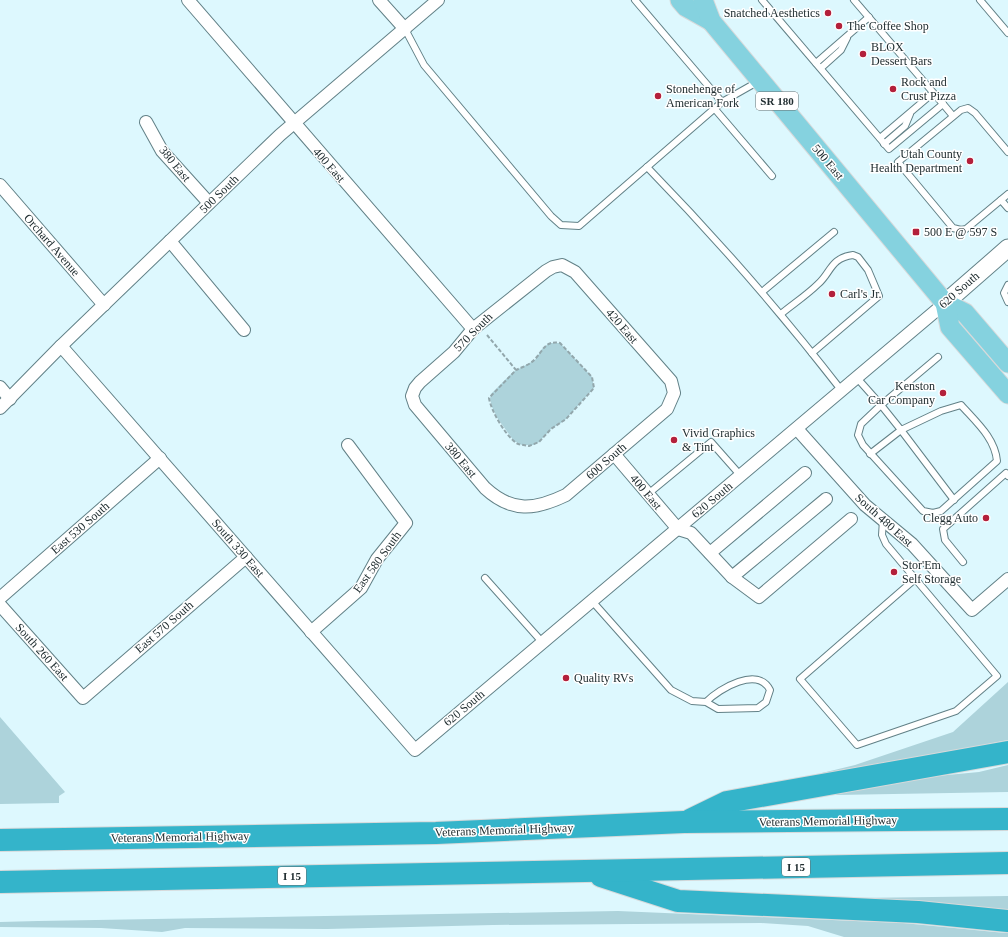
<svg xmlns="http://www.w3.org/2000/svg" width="1008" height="937" font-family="Georgia,serif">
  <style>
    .green { fill: #add3db }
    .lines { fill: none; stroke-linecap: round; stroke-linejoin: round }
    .lane-casing { stroke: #628187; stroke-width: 8 }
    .street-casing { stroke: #628187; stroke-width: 14 }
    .secondary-casing { stroke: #628187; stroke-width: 19 }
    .primary-casing { stroke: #d7d9da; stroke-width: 21 }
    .highway-casing { stroke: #d7d9da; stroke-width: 24 }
    .path { stroke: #92a7ac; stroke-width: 2; stroke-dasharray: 4 2; stroke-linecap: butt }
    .lane { stroke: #fff; stroke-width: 6 }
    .street { stroke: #fff; stroke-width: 12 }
    .secondary { stroke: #fff; stroke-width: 17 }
    .primary { stroke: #85d2df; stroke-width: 19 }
    .highway { stroke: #34b4ca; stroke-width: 22 }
    .poi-dot { fill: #b3203b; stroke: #fff; stroke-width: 1.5 }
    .labels { text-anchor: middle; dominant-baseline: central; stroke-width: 3; stroke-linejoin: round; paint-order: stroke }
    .shield { fill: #fff; stroke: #646d6f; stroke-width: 1 }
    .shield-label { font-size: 11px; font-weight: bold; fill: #212e31 }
    .poi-label { font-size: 12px; fill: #212e31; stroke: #fff; text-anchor: start }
    .street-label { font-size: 12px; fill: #212e31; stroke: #fff }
  </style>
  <rect width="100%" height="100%" fill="#ddf8fe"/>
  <!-- green -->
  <g class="green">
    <polygon points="549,343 560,343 563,346 592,377 594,388 564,421 551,429 539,442 534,445 522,445 514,441 498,419 492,407 490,399 491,394 513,372 535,360 542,349"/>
    <polygon points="1008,682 1008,740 822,778 822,773 855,765 953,732"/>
    <polygon points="0,717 65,792 59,796 59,803 0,804"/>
    <polygon points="1008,765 1008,792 836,795 837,792 926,777 979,772"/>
    <polygon points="1008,896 1008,913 856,901 857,898"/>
    <polygon points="618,911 903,923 1005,933 1008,933 1008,937 844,937 808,926 761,923 493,925 327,929 185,928 162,932 101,928 0,927 0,922 38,921"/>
  </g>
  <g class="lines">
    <defs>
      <g id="lane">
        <polyline points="635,0 722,102"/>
        <polyline points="762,0 889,149 943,104 854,0"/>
        <polyline points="980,0 1008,33"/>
        <polyline points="405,29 424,65 551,216 561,225 579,226 722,102 759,81"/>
        <polyline points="816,63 869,17"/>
        <polyline points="821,68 841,50 847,38"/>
        <polyline points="943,104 953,116"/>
        <polyline points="714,108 772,176"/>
        <polyline points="880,138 933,93"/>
        <polyline points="884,144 905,126 910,114"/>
        <polyline points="1008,152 975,113 968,108 961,110 898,162 953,228 961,230 966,229 1008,194"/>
        <path d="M647,167C716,238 781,312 842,391"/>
        <polyline points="1001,200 1008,208"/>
        <polyline points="1008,285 1004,293 1008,302"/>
        <polyline points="762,292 834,232"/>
        <path d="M781,314C793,304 807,295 818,284C831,273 830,258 853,255L858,257L868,270L879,296L812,353"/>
        <polyline points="857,378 881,405 938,357"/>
        <path d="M881,405L901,430L941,411L961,405C976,422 995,438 997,461L941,511L933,513L923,511L863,445L858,435L861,424Z"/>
        <polyline points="870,454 901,430 954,500"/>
        <polyline points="648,494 711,442 741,476"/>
        <polyline points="883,520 882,535 886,544 997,676 956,711 857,745 800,679 915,579"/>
        <polyline points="963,562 945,540 943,529 1006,473 1008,476"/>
        <polyline points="485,578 543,643"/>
        <path d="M592,601L671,690L692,701L706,702L718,709L758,708L766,702L770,690C758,666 720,688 706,702"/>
      </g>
      <g id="street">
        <polyline points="188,0 473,329"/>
        <polyline points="379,0 405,29"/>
        <polyline points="146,122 162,151 209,203"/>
        <polyline points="0,185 104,305"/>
        <polyline points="170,241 244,330"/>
        <path d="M562,265L575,272L671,381L674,393L667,409L566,495C535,510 512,513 485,488L415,405L412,396L415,388L420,382L454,352L473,329L546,271L553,267Z"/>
        <polyline points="61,346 415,750 945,303"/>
        <polyline points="0,387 10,399"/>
        <polyline points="0,408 61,346 280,135 438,0"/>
        <polyline points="797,429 865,505 912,544 972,610 1008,579"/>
        <polyline points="614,454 678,529 691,533 732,577 759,597 851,519"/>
        <polyline points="710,553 805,473"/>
        <polyline points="732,577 826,499"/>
        <polyline points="0,598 160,458"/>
        <polyline points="0,605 83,698 246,557"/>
        <polyline points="311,632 361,588 377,559 406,523 348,445"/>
      </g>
      <polyline id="secondary" points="945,303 1008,248"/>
      <g id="primary">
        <polyline points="680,0 686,7 711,21"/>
        <polyline points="703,0 711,21 945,303 965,313 1008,363"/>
        <polyline points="945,303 950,327 1008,394"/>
      </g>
      <g id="highway">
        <polyline points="690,820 727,802 1008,752"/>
        <polyline points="0,840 436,833 684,822 1008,819"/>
        <polyline points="601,876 678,901 918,912 1008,921"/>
        <polyline points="0,882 1008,863"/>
      </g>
    </defs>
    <!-- lane casing -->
    <use href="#lane" class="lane-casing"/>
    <!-- street casing -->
    <use href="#street" class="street-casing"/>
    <!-- secondary casing -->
    <use href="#secondary" class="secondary-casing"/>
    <!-- primary casing -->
    <use href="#primary" class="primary-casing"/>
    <!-- highway casing -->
    <use href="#highway" class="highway-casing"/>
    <!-- path -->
    <path class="path" d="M487,335L516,370L489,398C491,411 506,437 518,444L529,446L539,442L551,429L566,419L594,388L592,377L560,343C545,340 543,351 535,359C530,365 522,367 516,370"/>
    <!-- lane -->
    <use href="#lane" class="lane"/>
    <!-- street -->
    <use href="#street" class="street"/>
    <!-- secondary -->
    <use href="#secondary" class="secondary"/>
    <!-- primary -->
    <use href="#primary" class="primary"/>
    <!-- highway -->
    <use href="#highway" class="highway"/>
  </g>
  <!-- markers -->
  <g class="poi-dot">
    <circle cx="828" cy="13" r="4"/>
    <circle cx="839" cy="26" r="4"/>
    <circle cx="863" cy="54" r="4"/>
    <circle cx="893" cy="89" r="4"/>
    <circle cx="658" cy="96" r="4"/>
    <circle cx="970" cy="161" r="4"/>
    <rect x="912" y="228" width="8" height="8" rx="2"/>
    <circle cx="832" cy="294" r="4"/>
    <circle cx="943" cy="393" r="4"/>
    <circle cx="674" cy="440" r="4"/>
    <circle cx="986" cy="518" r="4"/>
    <circle cx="894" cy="572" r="4"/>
    <circle cx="566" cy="678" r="4"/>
  </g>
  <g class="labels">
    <!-- shield labels -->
    <g class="shield">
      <rect x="756" y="92" width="42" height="18" rx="3"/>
      <rect x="782" y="858" width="28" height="18" rx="3"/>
      <rect x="278" y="867" width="28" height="18" rx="3"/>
    </g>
    <g class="shield-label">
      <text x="777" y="101">SR 180</text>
      <text x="796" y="867">I 15</text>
      <text x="292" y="876">I 15</text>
    </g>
    <!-- poi labels -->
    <g class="poi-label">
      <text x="820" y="13" text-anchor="end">Snatched Aesthetics</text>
      <text x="847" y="26">The Coffee Shop</text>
      <text x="871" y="47">BLOX<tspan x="871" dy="14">Dessert Bars</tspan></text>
      <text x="901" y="82">Rock and<tspan x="901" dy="14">Crust Pizza</tspan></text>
      <text x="666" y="89">Stonehenge of<tspan x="666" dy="14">American Fork</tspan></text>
      <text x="962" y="154" text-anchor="end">Utah County<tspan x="962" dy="14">Health Department</tspan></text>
      <text x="924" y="232">500 E @ 597 S</text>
      <text x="840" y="294">Carl's Jr.</text>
      <text x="935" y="386" text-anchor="end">Kenston<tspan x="935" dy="14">Car Company</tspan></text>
      <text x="682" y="433">Vivid Graphics<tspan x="682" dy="14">&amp; Tint</tspan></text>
      <text x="978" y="518" text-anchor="end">Clegg Auto</text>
      <text x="902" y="565">Stor'Em<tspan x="902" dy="14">Self Storage</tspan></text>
      <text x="574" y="678">Quality RVs</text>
    </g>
    <!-- street labels -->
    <g class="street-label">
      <text transform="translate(828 162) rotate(50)">500 East</text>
      <text transform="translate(175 164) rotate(51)">380 East</text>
      <text transform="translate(329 165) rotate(49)">400 East</text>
      <text transform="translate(219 194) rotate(-44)">500 South</text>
      <text transform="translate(52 245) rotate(49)">Orchard Avenue</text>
      <text transform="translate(959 290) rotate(-41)">620 South</text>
      <text transform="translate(622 326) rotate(49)">420 East</text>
      <text transform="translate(473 332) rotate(-45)">570 South</text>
      <text transform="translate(461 460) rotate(50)">380 East</text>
      <text transform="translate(606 461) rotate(-41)">600 South</text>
      <text transform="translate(646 492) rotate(50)">400 East</text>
      <text transform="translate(712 500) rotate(-40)">620 South</text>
      <text transform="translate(884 520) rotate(42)">South 480 East</text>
      <text transform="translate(80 528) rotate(-41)">East 530 South</text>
      <text transform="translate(238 548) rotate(49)">South 330 East</text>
      <text transform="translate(377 562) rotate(-54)">East 580 South</text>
      <text transform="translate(164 627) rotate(-41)">East 570 South</text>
      <text transform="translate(42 652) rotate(48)">South 260 East</text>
      <text transform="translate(464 708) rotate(-40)">620 South</text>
      <text transform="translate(828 821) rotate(-1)">Veterans Memorial Highway</text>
      <text transform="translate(504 830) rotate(-2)">Veterans Memorial Highway</text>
      <text transform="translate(180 837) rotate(-1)">Veterans Memorial Highway</text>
    </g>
  </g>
</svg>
